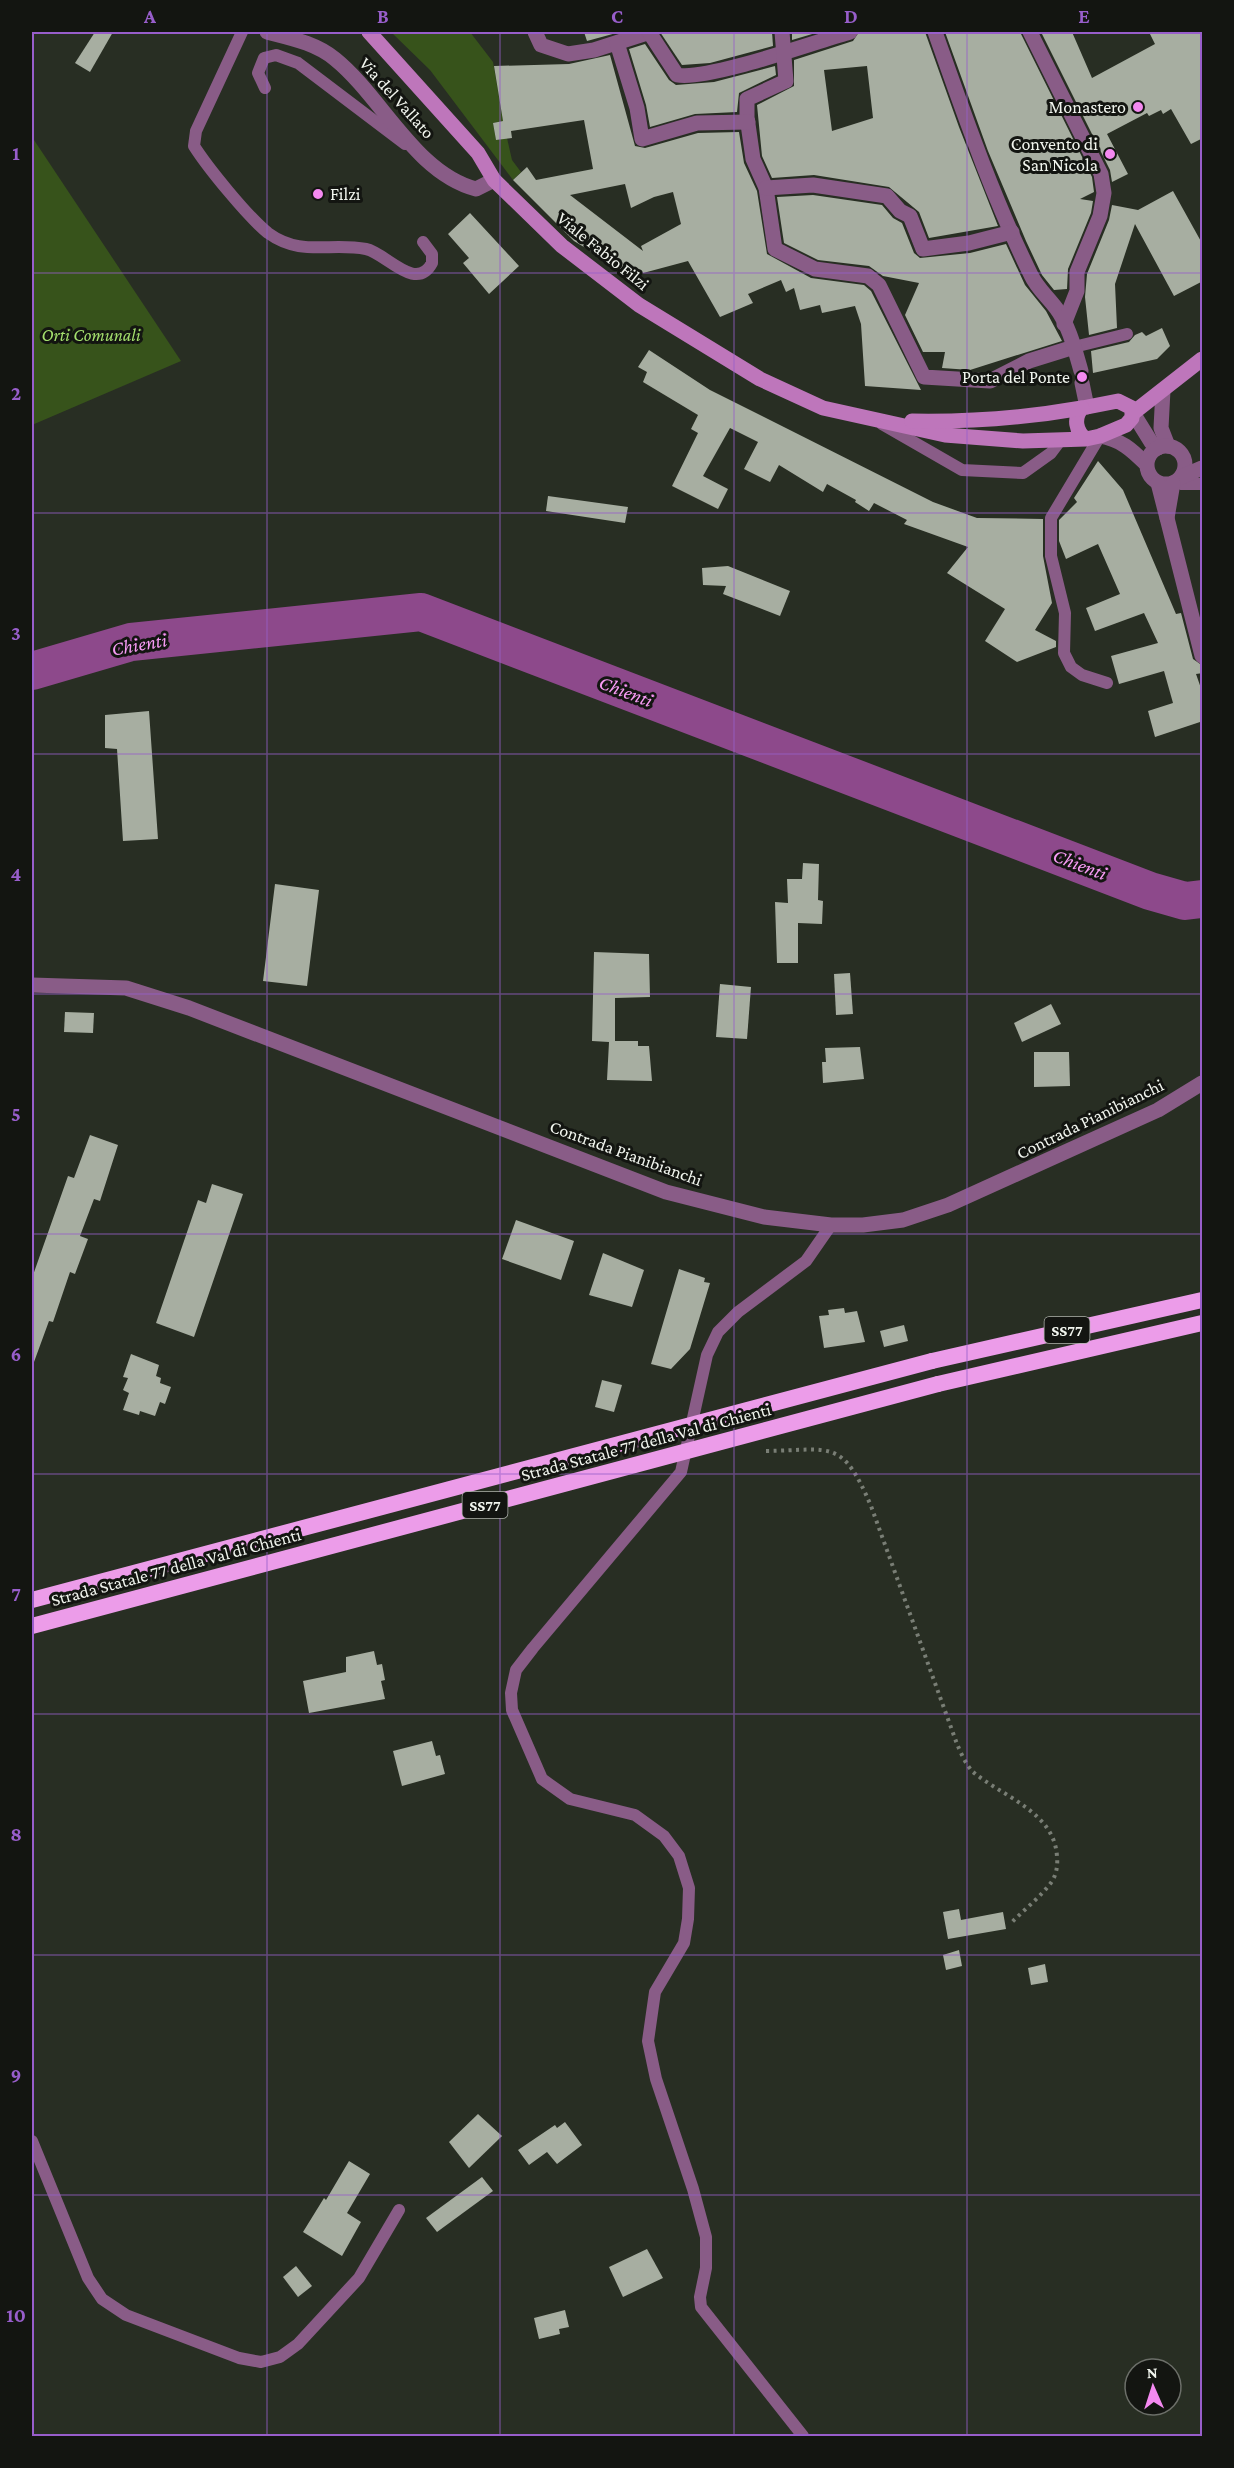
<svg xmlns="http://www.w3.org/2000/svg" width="1234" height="2468" font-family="'Crimson Pro',serif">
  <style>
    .green { fill: #37531b }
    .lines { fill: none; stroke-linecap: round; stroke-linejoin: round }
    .river { stroke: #8d498b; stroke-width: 38 }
    .building { fill: #a7aea1; fill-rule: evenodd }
    .path { stroke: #797e75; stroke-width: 4; stroke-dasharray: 3 4.5; stroke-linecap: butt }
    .service { stroke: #895c87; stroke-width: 12 }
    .minor { stroke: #895c87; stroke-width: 15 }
    .tertiary { stroke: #895c87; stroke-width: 15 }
    .secondary { stroke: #be76bb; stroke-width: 15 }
    .trunk { stroke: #ec9ce9; stroke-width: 16 }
    .trunk-bridge { stroke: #ec9ce9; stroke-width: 16 }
    .grid { fill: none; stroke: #985ecb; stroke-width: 1.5; stroke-opacity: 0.55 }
    .poi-dot { fill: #f489f0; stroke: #131511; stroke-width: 2 }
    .labels { text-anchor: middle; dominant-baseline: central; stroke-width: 6; stroke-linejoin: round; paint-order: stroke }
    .shield { fill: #131511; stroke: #aeb2ac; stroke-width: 1.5 }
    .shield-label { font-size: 16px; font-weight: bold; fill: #f1f5ee }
    .street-label { font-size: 18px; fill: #f1f5ee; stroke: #131511 }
    .poi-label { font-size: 18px; fill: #f1f5ee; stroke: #131511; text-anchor: end }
    .park-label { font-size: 18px; font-style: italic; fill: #a4df6d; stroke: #131511 }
    .water-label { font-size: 20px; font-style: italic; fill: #f89bf5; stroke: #131511 }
    .neatline { fill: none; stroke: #985ecb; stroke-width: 2 }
    .grid-label { font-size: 20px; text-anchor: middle; font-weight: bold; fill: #985ecb }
  </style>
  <rect width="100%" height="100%" fill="#282e23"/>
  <!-- green -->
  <g class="green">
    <polygon points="391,32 470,32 493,62 503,121 493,123 496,140 507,138 512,160 521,172 513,180 430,70"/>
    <polygon points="32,137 181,361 32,425"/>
  </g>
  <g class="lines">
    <!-- river -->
    <polyline class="river" points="32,671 131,642 421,612 1150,891 1185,901 1202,899"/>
  </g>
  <!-- building -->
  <g class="building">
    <polygon points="95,32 113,32 90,72 75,63"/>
    <polygon points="584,32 620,32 587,41"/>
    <polygon points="660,32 772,32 773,46 710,63 682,65"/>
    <polygon points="792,32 819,32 792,40"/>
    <path d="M859,32H925L959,127L998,226L929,238L919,212L889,187L814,175L772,178L762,156L757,105L794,86V60L853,41ZM867,66L873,118L832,131L824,70Z"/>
    <polygon points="945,32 1020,32 1092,177 1094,192 1080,199 1093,201 1091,213 1068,269 1067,289 1054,290 1042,275 1026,241 988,151"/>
    <polygon points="1041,32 1072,32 1092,78 1155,44 1149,32 1203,32 1203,138 1191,144 1171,109 1163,114 1161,110 1149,116 1147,113 1107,134 1128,174 1112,182 1110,170"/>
    <polygon points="645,44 669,80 676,85 714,82 775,66 776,75 739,93 737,112 695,114 650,127 646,105 629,49"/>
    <path d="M610,55L635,146L645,148L698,133L739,132L744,163L757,191L767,254L811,278L864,285L871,291L921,390L865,386L861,324L855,306L822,313L820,305L800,310L794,288L786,292L781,280L748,294L753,303L720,317L688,261L632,276L574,241L513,180L527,167L536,180L593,169L584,120L511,131L512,138L496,140L493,123L503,121L494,66L569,64ZM625,184L631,208L654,197L673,192L681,224L641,246L643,251L570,195Z"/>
    <polygon points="1173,191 1203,245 1203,281 1174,296 1135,224 1115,284 1117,328 1089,335 1085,297 1087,274 1109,220 1112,205 1138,210"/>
    <polygon points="813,195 882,205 893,218 902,223 914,253 920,258 970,253 1006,244 1025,285 1046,311 1062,341 970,370 942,368 945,352 923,352 905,315 919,283 883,276 869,266 818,260 784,243 777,197"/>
    <polygon points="470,213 519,266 489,294 463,263 469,258 448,234"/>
    <polygon points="1162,328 1170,346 1157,359 1093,373 1091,351 1129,342 1135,335 1142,332 1146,336"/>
    <polygon points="649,350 710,390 933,502 977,518 1043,519 1043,556 1052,603 1035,630 1056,641 1056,647 1017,662 985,641 1005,609 947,573 968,547 904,524 907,520 874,503 869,511 855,502 856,500 827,484 823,492 779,465 770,482 744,469 758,442 730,428 703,476 728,489 718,509 672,486 698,433 691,429 698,415 643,382 647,372 638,367"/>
    <polygon points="1098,461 1123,490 1176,614 1181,613 1193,659 1203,666 1203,673 1196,674 1203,694 1203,721 1155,737 1148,711 1173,703 1164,671 1119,684 1111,656 1158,643 1144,613 1095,631 1086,608 1120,594 1098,544 1066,559 1059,541 1059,520 1077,502 1074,498"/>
    <polygon points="548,496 628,507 625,523 546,511"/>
    <polygon points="728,566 790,591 780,616 723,594 726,586 703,585 702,568"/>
    <polygon points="149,711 158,839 123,841 117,749 105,748 105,715"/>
    <polygon points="803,863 819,864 818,900 823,901 822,924 798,923 798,963 777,963 775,902 788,903 787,879 802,879"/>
    <polygon points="275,884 319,890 307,986 263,981"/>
    <polygon points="594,952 649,954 650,997 615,998 615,1041 638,1041 638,1046 649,1046 652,1081 607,1080 609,1042 592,1041"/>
    <polygon points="850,973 853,1014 836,1015 834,974"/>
    <polygon points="720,984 751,987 747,1039 716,1037"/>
    <polygon points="1051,1004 1061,1024 1022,1042 1014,1023"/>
    <polygon points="65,1012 94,1013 93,1033 64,1032"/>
    <polygon points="860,1047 864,1079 823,1083 822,1062 826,1062 825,1048"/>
    <polygon points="1034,1052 1069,1052 1070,1086 1034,1087"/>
    <polygon points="90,1135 118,1145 100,1201 94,1199 80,1236 88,1239 75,1274 70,1272 53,1322 49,1321 34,1362 32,1362 32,1278 68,1176 74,1178"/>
    <polygon points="212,1184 243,1194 194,1337 156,1323 198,1200 206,1203"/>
    <polygon points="516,1220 574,1241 561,1280 502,1259"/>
    <polygon points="603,1253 644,1270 632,1307 589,1295"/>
    <polygon points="679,1269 705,1278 704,1282 710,1283 690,1349 671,1369 651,1364"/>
    <polygon points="844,1308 845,1313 857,1311 865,1342 824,1348 819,1316 829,1315 828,1310"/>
    <polygon points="904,1325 908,1341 884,1347 880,1331"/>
    <polygon points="131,1354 159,1365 156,1376 161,1378 160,1383 171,1387 165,1404 160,1402 155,1416 140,1411 139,1415 123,1410 129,1393 123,1390 128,1378 123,1377"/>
    <polygon points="602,1380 622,1385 614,1412 595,1407"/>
    <polygon points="374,1651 377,1665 382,1664 385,1680 381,1681 385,1699 309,1713 303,1681 346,1672 346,1657"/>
    <polygon points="432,1741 436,1756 440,1755 445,1774 402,1786 393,1751"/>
    <polygon points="959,1909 961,1920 1003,1912 1006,1929 948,1939 943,1912"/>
    <polygon points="959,1950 962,1966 946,1970 943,1955"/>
    <polygon points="1045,1964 1048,1982 1031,1985 1028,1968"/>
    <polygon points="478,2114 502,2136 469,2168 449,2142"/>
    <polygon points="565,2122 582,2145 557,2164 547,2152 529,2165 518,2150 555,2125 557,2128"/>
    <polygon points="349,2161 370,2174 347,2213 361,2222 342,2256 303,2232 324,2198 326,2200"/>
    <polygon points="482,2177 493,2191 437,2232 426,2218"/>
    <polygon points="647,2249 663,2278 623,2297 609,2267"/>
    <polygon points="296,2266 312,2286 298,2297 283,2277"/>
    <polygon points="565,2310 569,2327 559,2329 560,2334 539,2339 534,2318"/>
  </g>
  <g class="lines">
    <!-- path -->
    <path class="path" d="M766,1451C832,1450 842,1438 871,1506L957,1744C961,1753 966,1765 973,1772C1003,1797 1055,1812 1057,1857C1058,1866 1056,1877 1050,1884C1039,1898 1024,1910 1011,1923"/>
    <!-- service -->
    <g class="service">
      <path d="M242,32L196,131L194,146C208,168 248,217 268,233C301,257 330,242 366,249C386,253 416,293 432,263V254L423,242"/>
      <polyline points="265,88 258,73 264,58 276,55 298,63 405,144"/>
      <polyline points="1074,347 1127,334"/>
      <polyline points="882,424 962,470 1023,473 1051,453 1060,441"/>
      <polyline points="1100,436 1051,518 1051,556 1065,613 1064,653 1071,667 1082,675 1107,683"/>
      <polyline points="1177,481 1182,484 1202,484"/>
      <polyline points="32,2141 88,2278 102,2299 126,2315 239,2358 261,2362 280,2357 298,2344 359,2278 399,2210"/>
      <polyline points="803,2436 701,2307 700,2297 706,2268 706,2237 693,2189 656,2079 648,2041 655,1992 684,1943 688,1919 689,1888 679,1856 664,1836 635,1815 570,1799 542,1779 512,1710 511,1693 516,1670 533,1648 681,1472 707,1355 718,1332 738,1312 806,1261 831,1225"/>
    </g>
    <!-- minor -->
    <g class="minor">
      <path d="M267,32C290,38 316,43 335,59C382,97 415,173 476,189L494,180"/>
      <polyline points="535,32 541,45 568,54 594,50 650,32"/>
      <path d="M649,32L677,75C707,81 815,42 850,32"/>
      <polyline points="782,32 786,81 747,99 747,117 753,159 766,188 775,249 815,269 868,276 879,285 924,377 990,381 1029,361 1074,347"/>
      <path d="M935,32C964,114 992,196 1031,275C1037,288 1047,296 1056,308C1069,325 1075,350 1081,371"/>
      <polyline points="1030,32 1101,174 1104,193 1100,216 1077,272 1077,291 1064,324"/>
      <polyline points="617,43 637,108 642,139 697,123 748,122"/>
      <polyline points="766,188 813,185 887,196 900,211 910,216 923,249 969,243 1012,232"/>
      <polyline points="1082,383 1087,407"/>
    </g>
    <!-- tertiary -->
    <g class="tertiary">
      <polyline points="1163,390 1161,428 1168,446"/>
      <polyline points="1133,413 1151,442 1158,448"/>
      <path d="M1100,436C1121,440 1131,449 1146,464"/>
      <circle cx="1166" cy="465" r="19"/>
      <polyline points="1181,477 1202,468"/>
      <polyline points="1158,483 1167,518 1173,483"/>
      <polyline points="1167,518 1202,656"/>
      <polyline points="32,985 126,988 189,1008 666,1192 764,1217 831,1225 863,1225 903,1220 948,1205 1158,1110 1202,1083"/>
    </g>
    <!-- secondary -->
    <g class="secondary">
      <path d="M369,32L478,153L494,180L562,246L639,305L760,379L823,408L945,435L1023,441L1086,439L1100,436L1126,425L1132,418V408L1118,401L1082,408C1073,418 1076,432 1086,439"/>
      <polyline points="1133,413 1202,359"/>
      <path d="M912,421C970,422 1025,418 1082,408"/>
    </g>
    <!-- trunk -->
    <g class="trunk">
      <polyline points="932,1361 1202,1300"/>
      <polyline points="938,1384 1202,1323"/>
    </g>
    <!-- trunk-bridge -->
    <g class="trunk-bridge">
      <polyline points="32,1600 932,1361"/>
      <polyline points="32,1626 938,1384"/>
    </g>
  </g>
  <!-- grid -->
  <path class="grid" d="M267,32V2436M500,32V2436M734,32V2436M967,32V2436M32,273H1202M32,513H1202M32,754H1202M32,994H1202M32,1234H1202M32,1474H1202M32,1714H1202M32,1955H1202M32,2195H1202"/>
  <!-- markers -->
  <g class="poi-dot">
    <circle cx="1138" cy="107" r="6"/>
    <circle cx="1110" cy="154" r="6"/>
    <circle cx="318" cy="194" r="6"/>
    <circle cx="1082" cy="377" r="6"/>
  </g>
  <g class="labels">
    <!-- shield labels -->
    <g class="shield">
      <rect x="1044.5" y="1317" width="45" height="26" rx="4.5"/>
      <rect x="462.5" y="1492" width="45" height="26" rx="4.5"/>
    </g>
    <g class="shield-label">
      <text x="1067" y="1330">SS77</text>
      <text x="485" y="1505">SS77</text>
    </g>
    <!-- street labels -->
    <g class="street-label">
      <text transform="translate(397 98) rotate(48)">Via del Vallato</text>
      <text transform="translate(603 251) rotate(39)">Viale Fabio Filzi</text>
      <text transform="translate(1090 1119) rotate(-26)">Contrada Pianibianchi</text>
      <text transform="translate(626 1153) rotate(20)">Contrada Pianibianchi</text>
      <text transform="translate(646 1442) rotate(-15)">Strada Statale 77 della Val di Chienti</text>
      <text transform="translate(176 1567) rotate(-15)">Strada Statale 77 della Val di Chienti</text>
    </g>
    <!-- poi labels -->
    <g class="poi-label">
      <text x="1126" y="107">Monastero</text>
      <text x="1098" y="144">Convento di<tspan x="1098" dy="21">San Nicola</tspan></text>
      <text x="330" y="194" text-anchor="start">Filzi</text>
      <text x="1070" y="377">Porta del Ponte</text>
    </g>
    <!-- park labels -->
    <g class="park-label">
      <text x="91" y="335">Orti Comunali</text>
    </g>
    <!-- water labels -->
    <g class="water-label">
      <text transform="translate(139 644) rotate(-10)">Chienti</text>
      <text transform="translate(626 691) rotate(21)">Chienti</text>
      <text transform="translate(1080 864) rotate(21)">Chienti</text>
    </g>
  </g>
  <!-- border -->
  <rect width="1234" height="2468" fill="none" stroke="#131511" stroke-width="66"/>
  <!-- north arrow -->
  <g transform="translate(1153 2387) rotate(357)"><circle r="28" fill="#131511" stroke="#6c6f69" stroke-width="1.5"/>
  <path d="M0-4.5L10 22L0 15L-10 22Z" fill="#f489f0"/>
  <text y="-9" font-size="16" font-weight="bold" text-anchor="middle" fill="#f1f5ee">N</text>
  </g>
  <rect x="33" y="33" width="1168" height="2402" class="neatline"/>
  <g class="grid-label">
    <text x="150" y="23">A</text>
    <text x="383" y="23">B</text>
    <text x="617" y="23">C</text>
    <text x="851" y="23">D</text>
    <text x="1084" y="23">E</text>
    <text x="16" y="160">1</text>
    <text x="16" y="400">2</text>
    <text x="16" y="640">3</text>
    <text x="16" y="881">4</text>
    <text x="16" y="1121">5</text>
    <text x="16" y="1361">6</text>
    <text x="16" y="1601">7</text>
    <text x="16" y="1841">8</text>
    <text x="16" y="2082">9</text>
    <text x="16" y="2322">10</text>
  </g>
</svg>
